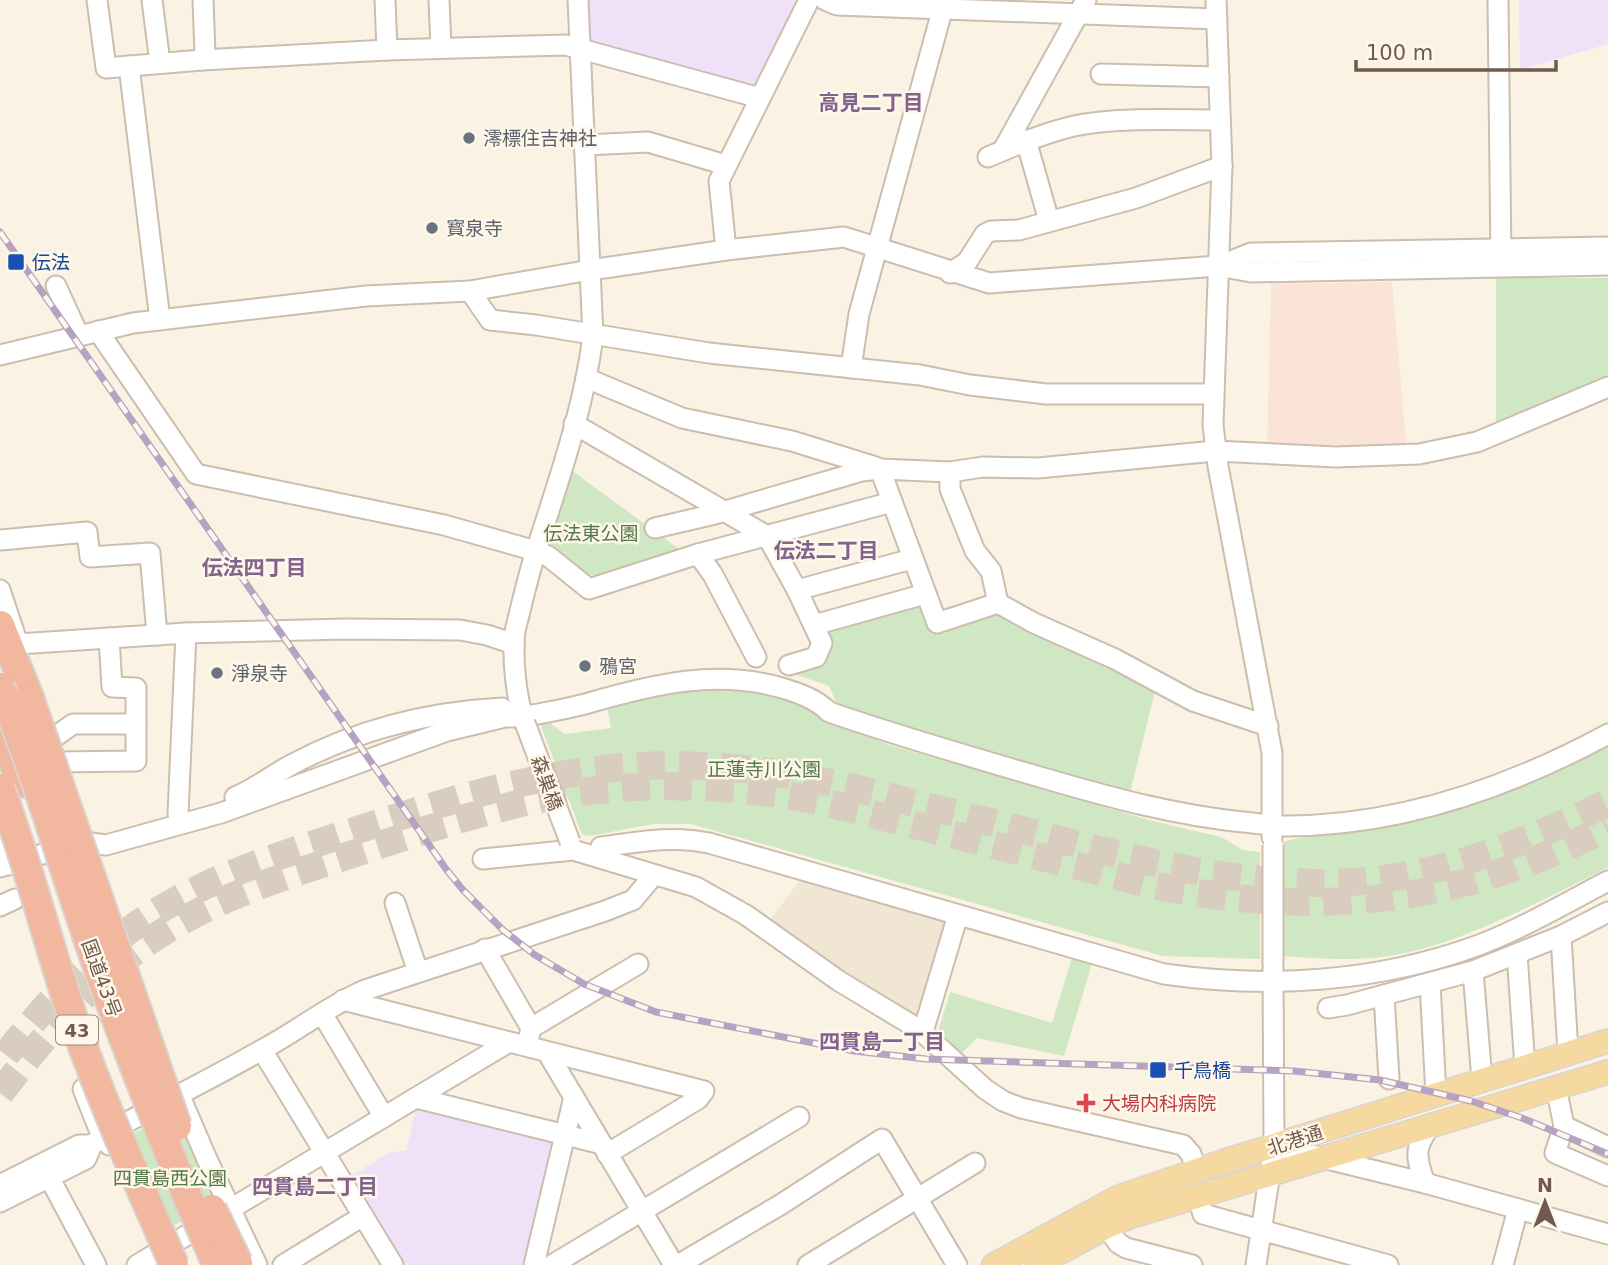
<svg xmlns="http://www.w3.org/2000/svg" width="1608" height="1265" font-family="'DejaVu Sans','Noto Sans JP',sans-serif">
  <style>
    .residential { fill: #f1e5d3 }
    .commercial { fill: #fae4d8 }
    .education { fill: #efe1f7 }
    .green { fill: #d0e7c3 }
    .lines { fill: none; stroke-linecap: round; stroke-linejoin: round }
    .highway-tunnel { stroke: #d8cdbe; stroke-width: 28; stroke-dasharray: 28 14; stroke-linecap: butt }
    .minor-casing { stroke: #cdbdae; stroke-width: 23 }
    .major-casing { stroke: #dad4d0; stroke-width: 26 }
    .highway-casing { stroke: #dad4d0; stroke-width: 32 }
    .minor { stroke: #fff; stroke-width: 19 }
    .major { stroke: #f5d9a0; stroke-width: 23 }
    .highway { stroke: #f1b79f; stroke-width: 28 }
    .rail-casing { stroke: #b6a3c3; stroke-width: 7 }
    .rail { stroke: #fef7ea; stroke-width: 4.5; stroke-dasharray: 13; stroke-linecap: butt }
    .minor-bridge-casing { stroke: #cdbdae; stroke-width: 23; stroke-linecap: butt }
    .highway-bridge-casing { stroke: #dad4d0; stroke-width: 32; stroke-linecap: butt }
    .minor-bridge { stroke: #fff; stroke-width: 19 }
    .highway-bridge { stroke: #f1b79f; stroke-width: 28 }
    .worship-dot { fill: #6b7280; stroke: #fef7ea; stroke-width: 2.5 }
    .transit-dot { fill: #1a4fb4; stroke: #fef7ea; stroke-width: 2.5 }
    .health-dot { fill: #e0444e; stroke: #fef7ea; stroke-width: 2.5 }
    .labels { text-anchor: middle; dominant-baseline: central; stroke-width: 5; stroke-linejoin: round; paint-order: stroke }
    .shield { fill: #fef7ea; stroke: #9b897b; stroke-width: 2 }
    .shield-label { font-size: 18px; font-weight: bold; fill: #715a4b }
    .worship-label { font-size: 19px; fill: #5b616d; stroke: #fef7ea; text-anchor: start }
    .transit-label { font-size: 19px; fill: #164399; stroke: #fef7ea; text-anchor: start }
    .park-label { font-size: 19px; fill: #547b47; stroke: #fef7ea }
    .street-label { font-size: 19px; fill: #715a4b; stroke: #fef7ea }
    .health-label { font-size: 19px; fill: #be3a42; stroke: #fef7ea; text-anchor: start }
    .neighbourhood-label { font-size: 21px; font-weight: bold; fill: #81638d; stroke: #fef7ea }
  </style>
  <rect width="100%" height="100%" fill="#faf3e4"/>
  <!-- residential -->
  <polygon class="residential" points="801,879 948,920 924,1015 915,1017 851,980 769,921"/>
  <!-- commercial -->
  <polygon class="commercial" points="1392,282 1407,451 1267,449 1271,284"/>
  <!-- education -->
  <g class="education">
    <polygon points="585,0 804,0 759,88 588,42"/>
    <polygon points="1519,0 1608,0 1608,44 1520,70"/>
    <polygon points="417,1105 555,1138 528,1265 401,1265 348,1178 390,1152 406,1151"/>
  </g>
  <!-- green -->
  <g class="green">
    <polygon points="1496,278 1608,278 1608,383 1496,430"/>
    <path d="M571,470L683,552L599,577C582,574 554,560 548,542Z"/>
    <polygon points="921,599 934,626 993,610 1156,687 1129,797 905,731 837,704 829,686 783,670 820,659 822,632"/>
    <path d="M701,689C729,691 803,691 819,717L887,744L1153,821L1221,837L1243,850L1260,852V959L1163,956L691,824H653L590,836L582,835L541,726L543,718H551L552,725L565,734L611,728L607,706Z"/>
    <path d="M1608,746V868C1542,899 1476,937 1405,953C1364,962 1322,959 1282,956L1281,842C1323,833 1366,829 1408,820C1478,803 1545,781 1608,746Z"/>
    <polygon points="1072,958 1092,964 1064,1056 977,1038 960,1055 937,1035 950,992 1052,1023"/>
    <polygon points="174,1112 179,1113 216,1192 198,1202 202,1210 175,1225 170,1217 152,1227 122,1139"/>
  </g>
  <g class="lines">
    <!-- highway-tunnel -->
    <g class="highway-tunnel">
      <path d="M6,1055C53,994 108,937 177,900C229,871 288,853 345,834C475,792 582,757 723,767C789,772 853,787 917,804C975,818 1034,833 1092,848C1200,875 1312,897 1423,872C1488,858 1548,831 1608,803"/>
      <path d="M0,1093C43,1038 87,985 145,944C206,901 278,878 347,856C409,835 471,814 535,800C609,784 687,783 762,792C817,798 870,814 923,827C1001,847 1078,866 1156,886C1323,917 1455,905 1608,827"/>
    </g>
    <defs>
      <g id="minor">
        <polyline points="97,0 106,68 202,60 387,50 566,45 760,98"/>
        <polyline points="152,0 160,63"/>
        <polyline points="385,0 387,50"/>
        <polyline points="439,0 441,48"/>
        <polyline points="825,0 837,5 1217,19"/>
        <polyline points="1216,0 1222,166 1213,425 1218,466 1272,753 1272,837"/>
        <polyline points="1498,0 1501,261"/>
        <polyline points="202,60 205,53 203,0"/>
        <polyline points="129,66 160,320"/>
        <polyline points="1101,74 1219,77"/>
        <polyline points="1026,140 1049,221"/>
        <polyline points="586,145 648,142 726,165"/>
        <polyline points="1003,150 1086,0"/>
        <path d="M988,157C1016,145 1044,133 1074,126C1115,117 1177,120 1220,120"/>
        <polyline points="726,250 719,181 809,0"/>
        <polyline points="1219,266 1251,253 1608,247"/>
        <polyline points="950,273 967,262 985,234 991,231 1019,230 1136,198 1222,166"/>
        <polyline points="56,286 79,336"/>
        <polyline points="470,291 490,320 536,325 709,353 920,375 970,385 1046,394 1213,394"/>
        <polyline points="98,331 196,474 444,525 536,551 548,556 589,589 698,554 892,502"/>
        <polyline points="0,355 133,323 366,296 470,291 590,270 726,250 844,237 989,283 1218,266 1251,272 1608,265"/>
        <polyline points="851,368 859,314 945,0"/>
        <polyline points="586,378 682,418 792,441 876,467"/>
        <polyline points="574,424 767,536 797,590 822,643 816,657 789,665"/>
        <polyline points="880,469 937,623 998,603"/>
        <polyline points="950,472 950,489 975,551 991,571 998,603 1034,623 1115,659 1193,701 1268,726"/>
        <polyline points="655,528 715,514 862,471 880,469 950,472 983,467 1038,468 1215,451 1336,457 1419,454 1477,442 1608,387"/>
        <polyline points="0,540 87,532 90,557 150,553 157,635"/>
        <polyline points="698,554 713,575 756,657"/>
        <polyline points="0,590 16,638"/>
        <polyline points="797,590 912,559"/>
        <polyline points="814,625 925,594"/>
        <polyline points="18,644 186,633 346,629 460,630 487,635 514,644"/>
        <path d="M525,723C516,699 512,657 515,631C522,604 528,575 537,548C559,479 584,408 593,336L578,0"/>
        <polyline points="49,741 73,724 136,724"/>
        <polyline points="57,762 136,761 136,688 112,687 109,638"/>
        <path d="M235,797C255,789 272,775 291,765C356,730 429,712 502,708"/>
        <polyline points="178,814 186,633"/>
        <polyline points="0,840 9,865"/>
        <path d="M84,842L106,845L221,813L447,731L505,717H523C546,712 569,709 592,702C655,684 717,669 782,688C799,693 816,699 829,712C901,737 974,758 1047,779C1112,798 1175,815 1243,822C1257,823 1271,826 1285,826C1398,826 1510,787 1608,734"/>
        <path d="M597,857L601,847C638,842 672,835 709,843L1164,974C1269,989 1379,982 1479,945C1523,928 1566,903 1608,881"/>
        <polyline points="483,859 573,850 696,887 746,915 839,981 920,1030 985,1089 1003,1101 1021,1108 1183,1145 1191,1154 1197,1171"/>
        <polyline points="0,867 69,846"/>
        <polyline points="395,903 418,972"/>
        <polyline points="0,906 15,899"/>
        <polyline points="1561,936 1568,1053"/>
        <polyline points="485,949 531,1028"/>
        <polyline points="1517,954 1525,1067"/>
        <polyline points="1473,971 1482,1080"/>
        <polyline points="1430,983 1436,1095"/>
        <polyline points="1384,995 1389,1079"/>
        <polyline points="343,1000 704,1091 698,1099 607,1154"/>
        <polyline points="1328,1008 1347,1005 1473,971 1561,936 1608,912"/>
        <polyline points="323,1015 384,1117"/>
        <polyline points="920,1030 925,1025 958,915"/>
        <polyline points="527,1046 531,1028 638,964"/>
        <polyline points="262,1050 393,1265"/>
        <polyline points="547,1052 674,1265"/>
        <polyline points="1556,1087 1564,1126 1555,1153 1608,1176"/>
        <polyline points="83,1089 98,1127 105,1134 109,1145"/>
        <polyline points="179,1094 206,1157 257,1265"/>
        <polyline points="416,1098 602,1144"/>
        <polyline points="1564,1126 1608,1147"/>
        <polyline points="1274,1146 1425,1183 1608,1234"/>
        <polyline points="49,1177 96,1265"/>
        <path d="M1425,1183C1415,1156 1414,1147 1432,1124"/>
        <polyline points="0,1185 79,1145 92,1145"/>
        <polyline points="1197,1196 1203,1214 1388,1265"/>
        <path d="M0,1202L86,1159L92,1145L105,1134C158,1105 213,1078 267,1047C300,1029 330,1005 365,990L605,911L633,900L653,876"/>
        <polyline points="1099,1216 1118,1243 1126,1248 1192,1265"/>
        <polyline points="137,1265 509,1042"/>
        <polyline points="283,1265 363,1216"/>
        <polyline points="534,1265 574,1097"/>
        <polyline points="552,1265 799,1117"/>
        <polyline points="678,1265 780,1205 882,1139 957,1265"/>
        <polyline points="808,1265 975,1163"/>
        <polyline points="1256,1265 1274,1146 1273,968"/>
        <polyline points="1503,1265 1518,1209"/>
      </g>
      <g id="major">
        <polyline points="994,1265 1119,1197 1225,1161 1608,1041"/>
        <polyline points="1037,1265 1106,1227 1129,1217 1608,1072"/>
      </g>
      <g id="highway">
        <polyline points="0,625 29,697"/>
        <polyline points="0,724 21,783"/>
      </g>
    </defs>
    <!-- minor casing -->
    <use href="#minor" class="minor-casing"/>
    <!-- major casing -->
    <use href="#major" class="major-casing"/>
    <!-- highway casing -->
    <use href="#highway" class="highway-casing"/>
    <!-- minor -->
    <use href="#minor" class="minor"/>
    <!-- major -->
    <use href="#major" class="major"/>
    <!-- highway -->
    <use href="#highway" class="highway"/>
    <defs>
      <polyline id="rail" points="0,232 446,869 463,890 503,930 535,955 584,984 656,1012 854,1051 926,1059 1294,1071 1380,1080 1471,1101 1522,1118 1608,1154"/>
    </defs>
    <!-- rail casing -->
    <use href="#rail" class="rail-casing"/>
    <!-- rail -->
    <use href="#rail" class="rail"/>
    <defs>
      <g id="minor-bridge">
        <polyline points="525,723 570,842"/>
        <polyline points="1273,845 1273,964"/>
      </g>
      <g id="highway-bridge">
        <path d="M0,687C34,767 58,851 86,933C124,1046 169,1156 217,1265"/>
        <polyline points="29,697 177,1126"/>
        <path d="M0,788C30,869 50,952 78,1033C106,1112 141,1188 174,1265"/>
        <polyline points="212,1209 238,1263"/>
      </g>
    </defs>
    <!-- minor-bridge casing -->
    <use href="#minor-bridge" class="minor-bridge-casing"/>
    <!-- highway-bridge casing -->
    <use href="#highway-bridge" class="highway-bridge-casing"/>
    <!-- minor-bridge -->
    <use href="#minor-bridge" class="minor-bridge"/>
    <!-- highway-bridge -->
    <use href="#highway-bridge" class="highway-bridge"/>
  </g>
  <!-- markers -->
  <g class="worship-dot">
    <circle cx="469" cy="138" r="7"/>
    <circle cx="432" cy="228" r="7"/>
    <circle cx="585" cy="666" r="7"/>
    <circle cx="217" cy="673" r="7"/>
  </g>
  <g class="transit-dot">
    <rect x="7" y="253" width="18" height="18" rx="3.5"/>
    <rect x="1149" y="1061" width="18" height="18" rx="3.5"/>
  </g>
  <path class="health-dot" d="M1082.5 1092.5h7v7h7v7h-7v7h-7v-7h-7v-7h7z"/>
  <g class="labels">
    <!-- shield labels -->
    <rect class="shield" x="56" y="1015.5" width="42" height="29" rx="5"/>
    <g class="shield-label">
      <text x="77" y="1030">43</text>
    </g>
    <!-- worship labels -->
    <g class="worship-label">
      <text x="483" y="138">澪標住吉神社</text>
      <text x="446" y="228">寳泉寺</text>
      <text x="599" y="666">鴉宮</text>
      <text x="231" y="673">淨泉寺</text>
    </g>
    <!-- transit labels -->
    <g class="transit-label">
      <text x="32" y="262">伝法</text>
      <text x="1174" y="1070">千鳥橋</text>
    </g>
    <!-- park labels -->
    <g class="park-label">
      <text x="591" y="533">伝法東公園</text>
      <text x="764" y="769">正蓮寺川公園</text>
      <text x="170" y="1178">四貫島西公園</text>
    </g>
    <!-- street labels -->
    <g class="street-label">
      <text transform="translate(547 783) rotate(70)">森巣橋</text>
      <text transform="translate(102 978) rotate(70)">国道43号</text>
      <text transform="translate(1295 1140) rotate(-18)">北港通</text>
    </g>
    <!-- health labels -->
    <g class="health-label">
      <text x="1102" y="1103">大場内科病院</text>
    </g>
    <!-- neighbourhood labels -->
    <g class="neighbourhood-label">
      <text x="871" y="103">高見二丁目</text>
      <text x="826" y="551">伝法二丁目</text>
      <text x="254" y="568">伝法四丁目</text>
      <text x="882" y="1042">四貫島一丁目</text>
      <text x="315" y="1187">四貫島二丁目</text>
    </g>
  </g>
  <!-- north arrow -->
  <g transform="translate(1545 1202)" stroke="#fef7ea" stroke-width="5" paint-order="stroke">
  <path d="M0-5L12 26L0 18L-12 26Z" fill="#715a4b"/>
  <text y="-10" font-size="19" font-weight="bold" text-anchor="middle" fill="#715a4b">N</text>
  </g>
  <!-- scale -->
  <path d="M1356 60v10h200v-10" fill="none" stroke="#715a4b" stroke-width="3.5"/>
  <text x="1366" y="60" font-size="21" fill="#715a4b" stroke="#fef7ea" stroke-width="5" paint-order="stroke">100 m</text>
</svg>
